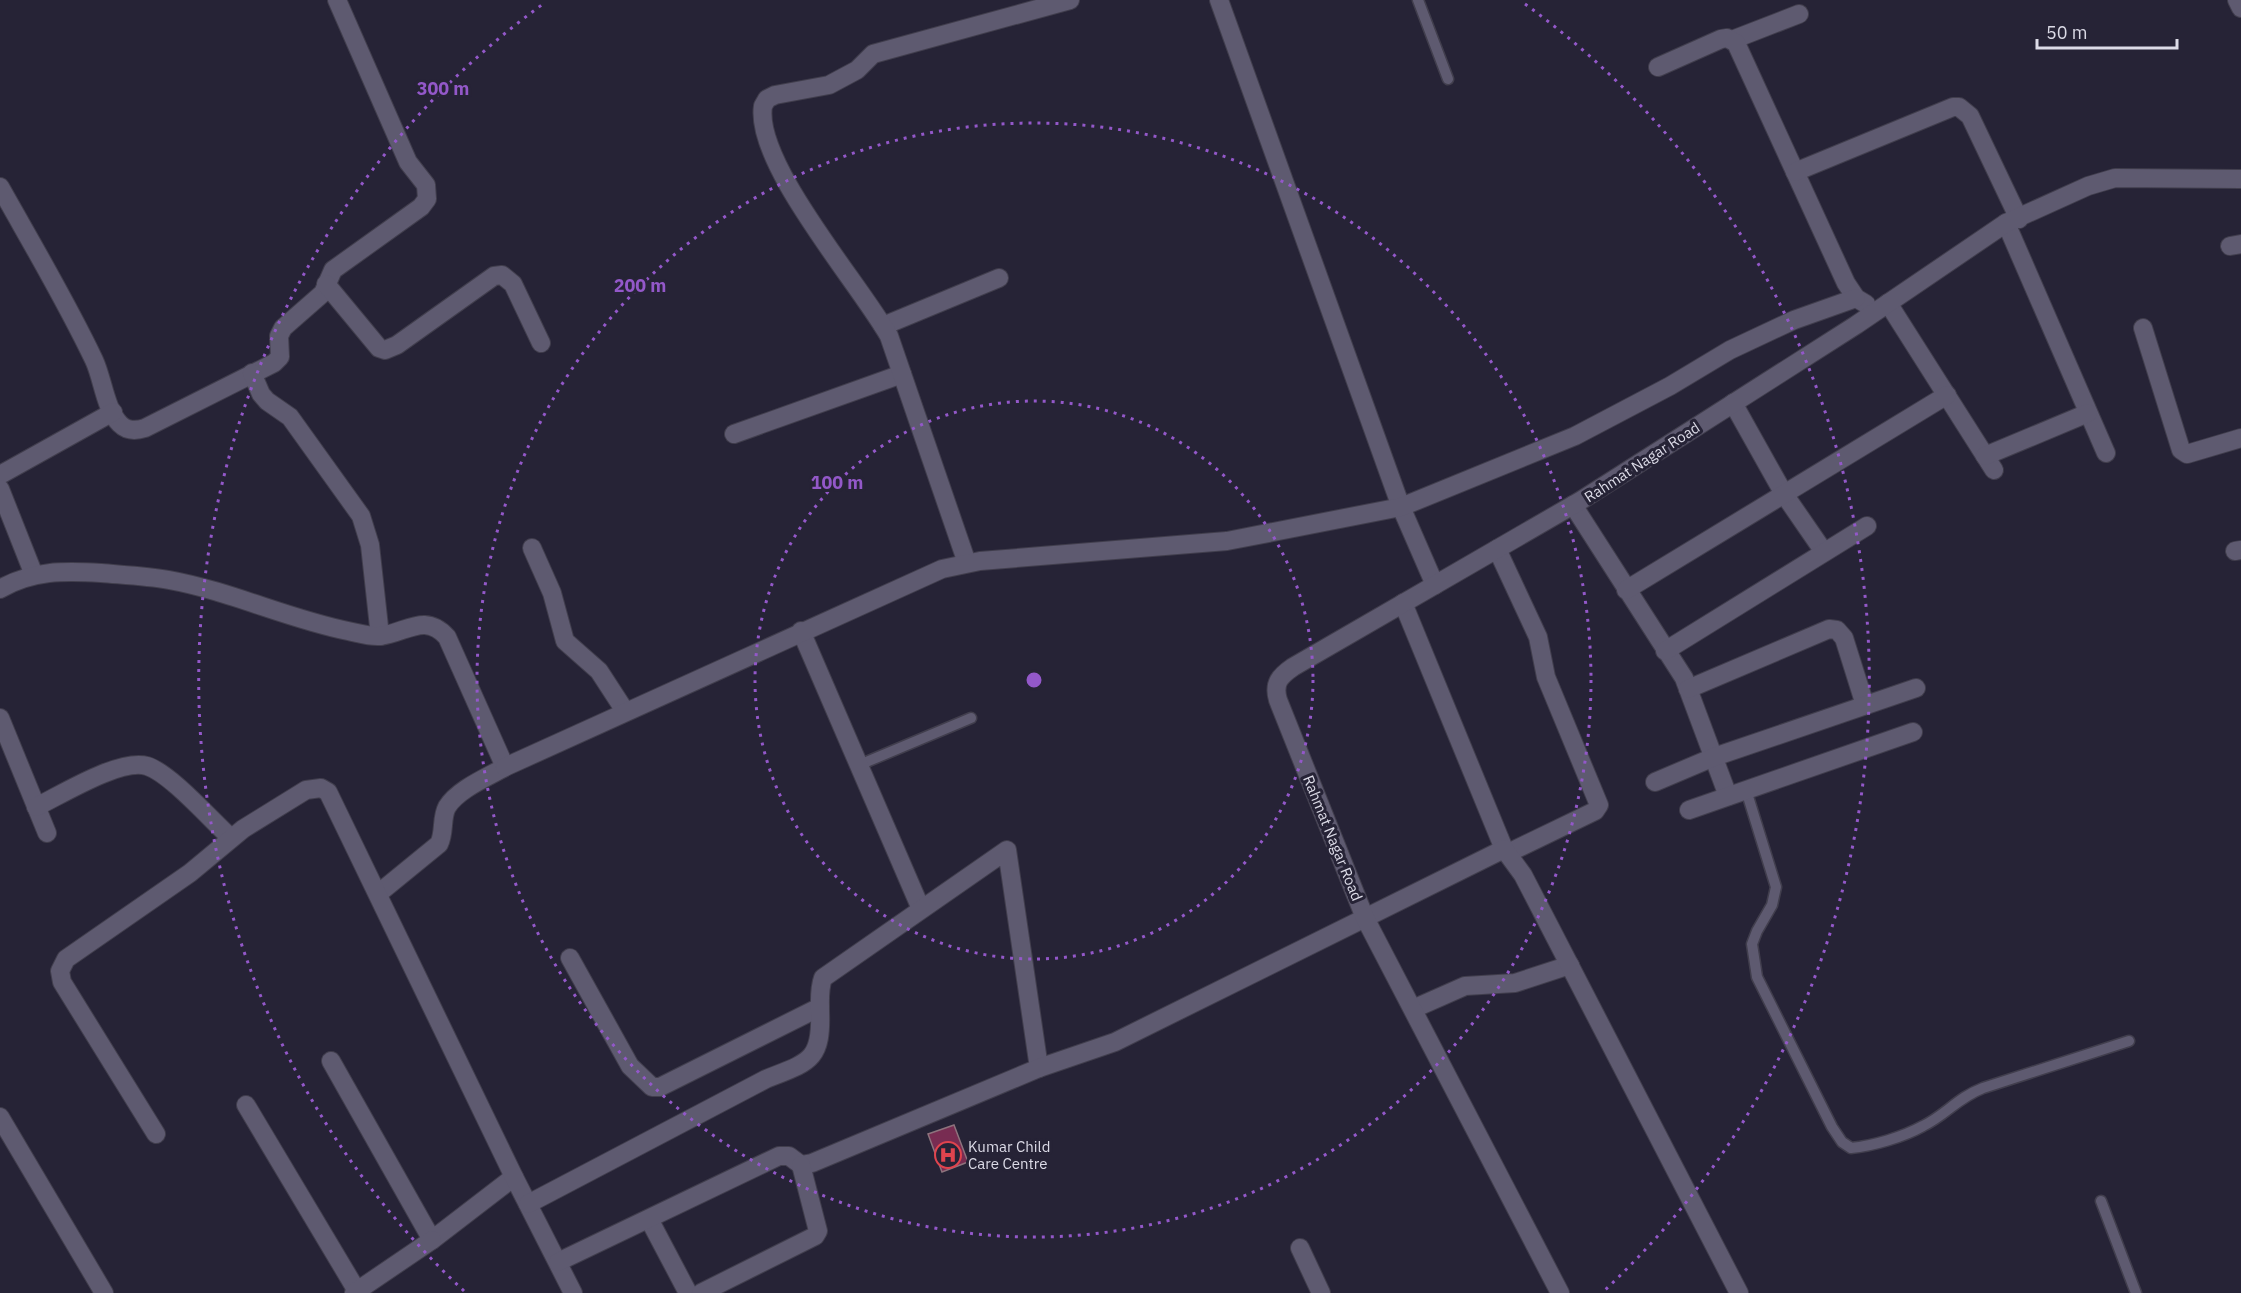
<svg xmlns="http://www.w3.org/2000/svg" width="2241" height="1293" font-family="'IBM Plex Sans',sans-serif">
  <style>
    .building { fill: #782c52; stroke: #8d737d; stroke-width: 1.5 }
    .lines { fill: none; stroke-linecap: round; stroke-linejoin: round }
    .service-casing { stroke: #413e4d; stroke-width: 13 }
    .minor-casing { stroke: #413e4d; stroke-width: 20 }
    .service { stroke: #5e5a70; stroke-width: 10 }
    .minor { stroke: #5e5a70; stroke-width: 18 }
    .ring { fill: none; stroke: #9358c9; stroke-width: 3; stroke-dasharray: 3 6 }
    .labels { text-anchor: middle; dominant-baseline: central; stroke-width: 6; stroke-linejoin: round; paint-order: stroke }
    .street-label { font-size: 15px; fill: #dcdbe7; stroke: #262336 }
    .poi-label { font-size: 15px; fill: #dcdbe7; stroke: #262336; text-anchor: start }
    .centre { fill: #9358c9; stroke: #262336; stroke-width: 3 }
    .ring-label { font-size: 18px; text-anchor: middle; font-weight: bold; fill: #9358c9; stroke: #262336; stroke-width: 6; stroke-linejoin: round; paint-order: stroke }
  </style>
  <rect width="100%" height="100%" fill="#262336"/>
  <!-- building -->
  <polygon class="building" points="954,1125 968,1162 942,1172 928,1134"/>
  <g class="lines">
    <defs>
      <g id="service">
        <polyline points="1418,0 1448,79"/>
        <polyline points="859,765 971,718"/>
        <path d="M1746,790L1776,887L1772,905L1757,931L1752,944L1757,977L1832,1127L1842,1142L1851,1148C1873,1146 1903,1137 1923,1126C1946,1115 1957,1098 1983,1088L2129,1041"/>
        <polyline points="2101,1201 2136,1293"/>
      </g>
      <g id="minor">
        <polyline points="1219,0 1401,507 1435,585"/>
        <polyline points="2237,0 2241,8"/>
        <polyline points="1732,40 1799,14"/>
        <polyline points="1658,67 1721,39 1727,38 1736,43 1846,283 1856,298 1866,304"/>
        <polyline points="1795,172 1953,107 1959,107 1970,116 2019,219"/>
        <path d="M0,187C32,244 66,301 94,360C103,379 105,409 120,424C127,431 136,431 145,428L274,363L280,357L279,336L283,328L323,293L333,270L421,207L427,199L426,185L408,162L337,0"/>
        <polyline points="2006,223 2106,453"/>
        <polyline points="2230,246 2241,244"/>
        <polyline points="326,284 379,348 385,350 397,345 494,276 502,275 513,284 541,343"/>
        <polyline points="1888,303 1994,470"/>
        <polyline points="883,326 999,278"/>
        <polyline points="2143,328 2181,450 2187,454 2241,438"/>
        <polyline points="252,373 261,394 267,401 290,417 361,516 370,545 380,636"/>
        <polyline points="1733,403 1784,494 1824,552"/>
        <polyline points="734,434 902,374"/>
        <polyline points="1985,456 2088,413"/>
        <polyline points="0,475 113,412"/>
        <polyline points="0,489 34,575"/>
        <polyline points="1573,505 1684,678 1728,796"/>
        <polyline points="532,548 552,593 565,641 599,671 625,711"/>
        <polyline points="1497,549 1538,637 1546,677 1599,805 1595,811 1508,853"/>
        <polyline points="2235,551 2241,550"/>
        <path d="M967,563L889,336C859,283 754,163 763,106L767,99L775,95L829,85L857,70L873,54L1070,0"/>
        <path d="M0,589C33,570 64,571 101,573C124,575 147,576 169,580C230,591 288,619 348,631C358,633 370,637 380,636C406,633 425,612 447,637L505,767C488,777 458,789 447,807C441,818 445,832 439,844L379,893"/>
        <polyline points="1626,590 1947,395"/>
        <polyline points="1403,603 1504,849"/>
        <polyline points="801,631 921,909"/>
        <polyline points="1665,651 1867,526"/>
        <polyline points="1688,689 1829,629 1837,630 1844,638 1865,705"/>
        <polyline points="0,718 47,833"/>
        <polyline points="505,767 942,569 980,561 1227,541 1401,507 1575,436 1670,386 1730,350 1794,320 1856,298"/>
        <polyline points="1655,782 1714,757 1916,688"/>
        <path d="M36,807C61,795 120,758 147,766C170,773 211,820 231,838"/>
        <polyline points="1689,810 1913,732"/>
        <polyline points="570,958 630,1066 652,1087 660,1087 820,1007"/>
        <polyline points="1413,1009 1465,986 1515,983 1570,965"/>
        <polyline points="331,1061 432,1240 514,1177"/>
        <polyline points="246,1105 357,1291"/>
        <polyline points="0,1117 104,1293"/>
        <polyline points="156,1134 62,982 60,971 66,959 190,873 243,829 306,790 321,788 328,792 514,1177 573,1293"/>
        <path d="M528,1204L766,1079C809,1062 822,1061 820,1011C820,999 819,989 823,978L1007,850L1039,1068"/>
        <polyline points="649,1219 688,1293"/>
        <polyline points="1300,1248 1321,1293"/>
        <polyline points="558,1262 779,1156 789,1156 801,1165 812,1163 1039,1068 1115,1042 1504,849 1523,875 1739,1293"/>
        <polyline points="354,1293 432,1240"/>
        <polyline points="701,1293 815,1236 818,1231 801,1165"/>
        <path d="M1560,1293L1365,918L1278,700C1273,683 1280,676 1293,667L1580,501L1856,325L2006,223L2088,186L2115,178L2241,179"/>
      </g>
    </defs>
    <!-- service casing -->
    <use href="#service" class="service-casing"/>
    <!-- minor casing -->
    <use href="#minor" class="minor-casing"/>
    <!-- service -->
    <use href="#service" class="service"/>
    <!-- minor -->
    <use href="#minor" class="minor"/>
  </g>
  <!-- distance rings -->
  <g class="ring">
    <circle cx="1034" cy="680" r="279"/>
    <circle cx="1034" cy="680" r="557"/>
    <path d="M464 1291A836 836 0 0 1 543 4M1525 4A836 836 0 0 1 1604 1291"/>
  </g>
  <!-- icons -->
  <defs>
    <symbol id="hospital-ring" viewBox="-11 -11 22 22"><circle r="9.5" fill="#262336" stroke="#e0444e" stroke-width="1.5"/><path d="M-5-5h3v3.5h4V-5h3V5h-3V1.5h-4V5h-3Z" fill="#e0444e"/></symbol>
  </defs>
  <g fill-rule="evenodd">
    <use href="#hospital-ring" x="933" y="1140" width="30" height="30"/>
  </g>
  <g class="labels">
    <!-- street labels -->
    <g class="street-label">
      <text transform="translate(1642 462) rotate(-33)">Rahmat Nagar Road</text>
      <text transform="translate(1333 838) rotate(68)">Rahmat Nagar Road</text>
    </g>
    <!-- poi labels -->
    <g class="poi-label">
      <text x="968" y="1146">Kumar Child<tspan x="968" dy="17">Care Centre</tspan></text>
    </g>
  </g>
  <circle cx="1034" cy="680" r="9" class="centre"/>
  <g class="ring-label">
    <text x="443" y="95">300 m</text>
    <text x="640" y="292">200 m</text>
    <text x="837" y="489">100 m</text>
  </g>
  <!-- scale -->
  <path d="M2037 39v9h140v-9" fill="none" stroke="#dcdbe7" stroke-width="3"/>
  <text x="2046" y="39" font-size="18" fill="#dcdbe7" stroke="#262336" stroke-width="4.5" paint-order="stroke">50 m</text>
</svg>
